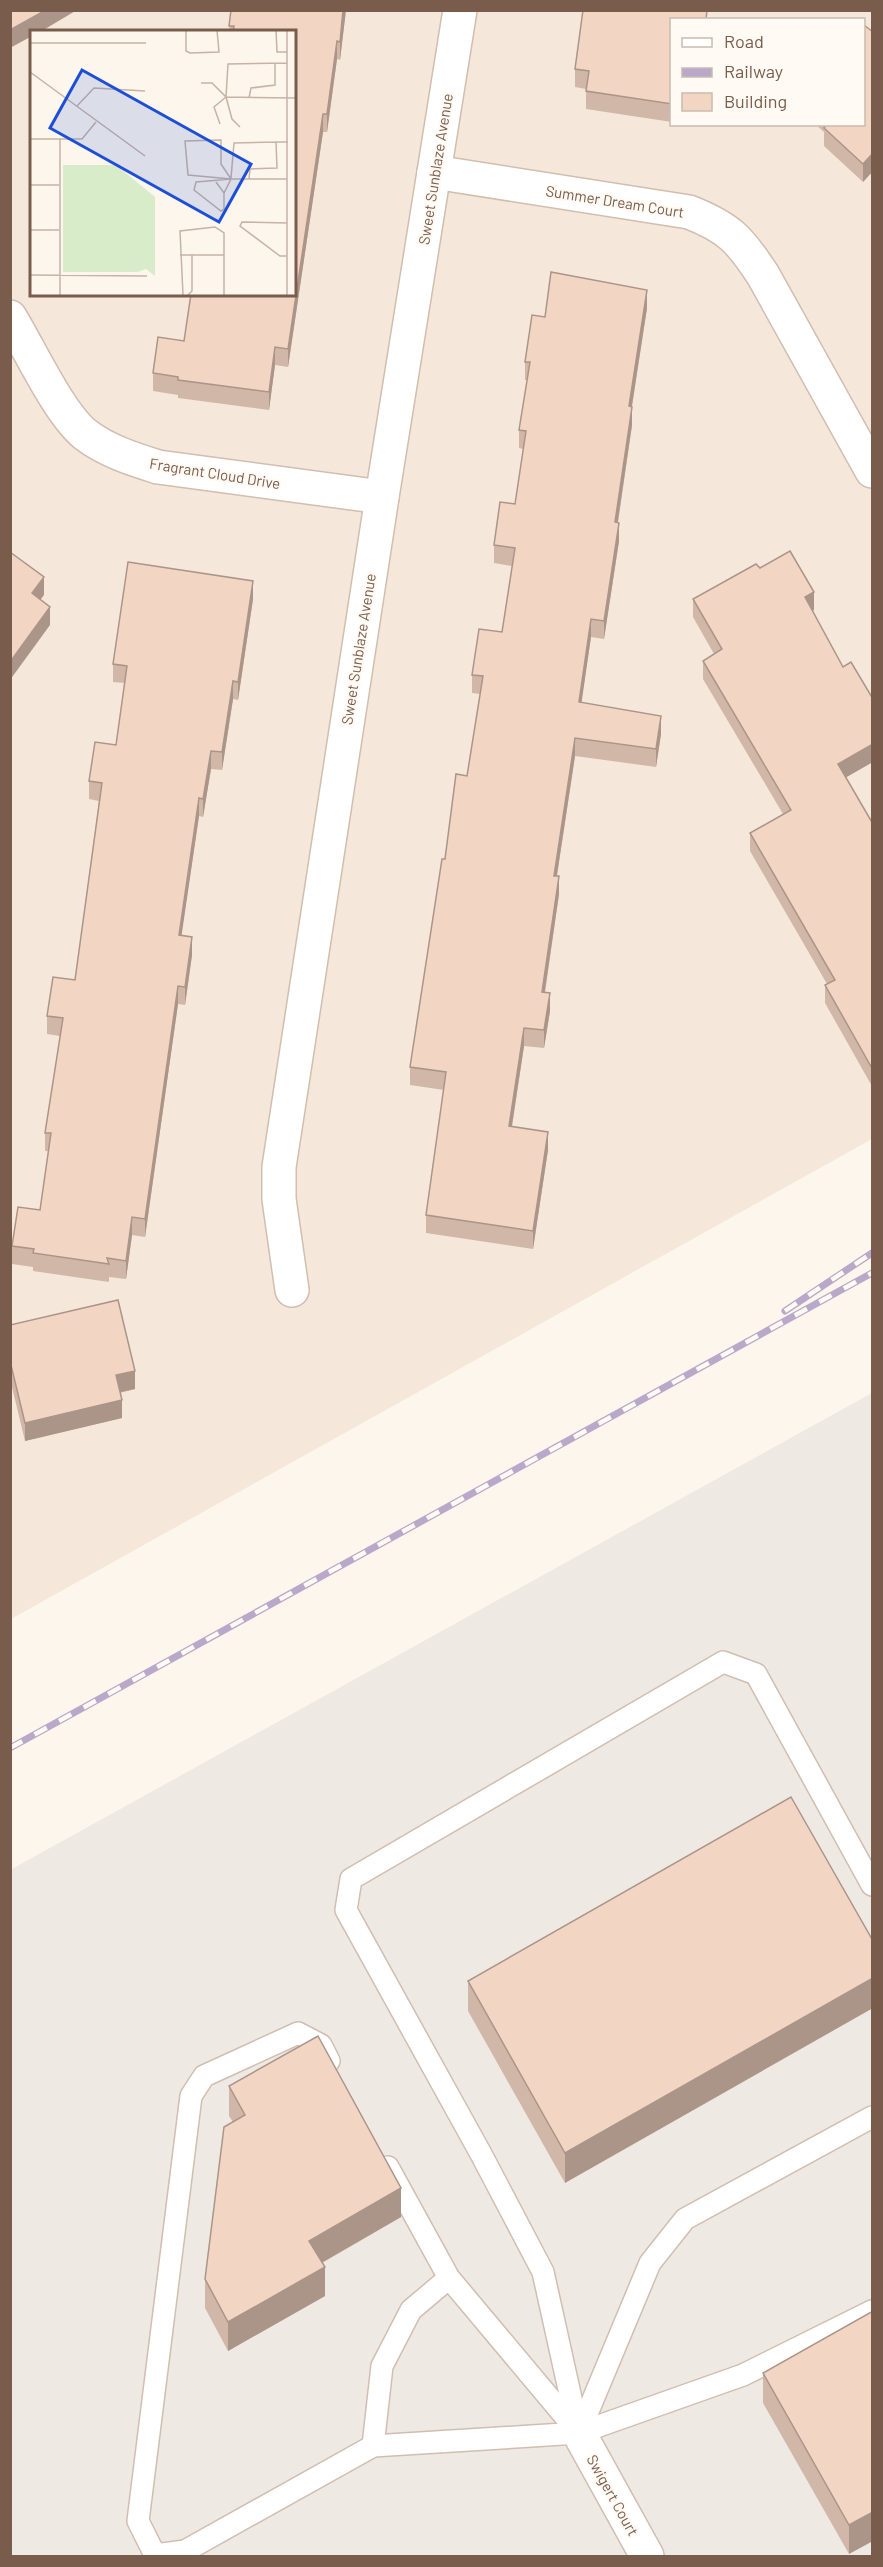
<svg xmlns="http://www.w3.org/2000/svg" width="883" height="2567" font-family="Barlow,sans-serif">
  <style>
    .residential { fill: #f5e8da; fill-rule: evenodd }
    .industrial { fill: #efe9e4 }
    .lines { fill: none; stroke-linecap: round; stroke-linejoin: round }
    .service-casing { stroke: #d1beb0; stroke-width: 24 }
    .minor-casing { stroke: #d1beb0; stroke-width: 36 }
    .service { stroke: #fff; stroke-width: 21 }
    .minor { stroke: #fff; stroke-width: 33 }
    .rail-casing { stroke: #b9a8c9; stroke-width: 7 }
    .rail { stroke: #fffaf3; stroke-width: 4.5; stroke-dasharray: 14; stroke-linecap: butt }
    .wall { fill: #d1b7a8 }
    .shaded-wall { fill: #aa9588 }
    .building { fill: #f3d5c3; stroke: #aa9588; stroke-width: 1.5 }
    .labels { text-anchor: middle; dominant-baseline: central; stroke-width: 4.5; stroke-linejoin: round; paint-order: stroke }
    .street-label { font-size: 15px; fill: #7a5c4d; stroke: #fffaf3 }
    .inset-road { fill: none; stroke: #c5b3a7; stroke-width: 1.5 }
    .view { fill: #1d4ed8; fill-opacity: 0.15; stroke: #1d4ed8; stroke-width: 3 }
    .inset-edge { fill: none; stroke: #7a5c4d; stroke-width: 3 }
  </style>
  <rect width="100%" height="100%" fill="#fdf6ec"/>
  <!-- residential -->
  <path class="residential" d="M11,11H872V1139L11,1619ZM672,20H864V124H672ZM32,32H294V294H32Z"/>
  <!-- industrial -->
  <polygon class="industrial" points="872,1393 872,2556 11,2556 10,1870"/>
  <g class="lines">
    <defs>
      <g id="service">
        <polyline points="329,2061 321,2045 298,2033 204,2076 191,2096 138,2521 155,2555 185,2551 373,2446"/>
        <polyline points="388,2167 449,2278 579,2433 373,2446 382,2366 411,2310 449,2278"/>
        <polyline points="578,2430 543,2272 481,2154 346,1910 351,1879 723,1662 756,1674 872,1885"/>
        <polyline points="579,2433 650,2263 685,2219 872,2117"/>
        <polyline points="579,2433 743,2375 872,2311"/>
      </g>
      <g id="minor">
        <path d="M434,172L689,212C730,228 740,240 763,275L872,471"/>
        <path d="M10,317C29,348 59,414 86,435C107,451 133,459 158,467L382,497"/>
        <polyline points="292,1290 279,1199 279,1167 382,497 460,10"/>
        <polyline points="579,2433 647,2556"/>
      </g>
    </defs>
    <!-- service casing -->
    <use href="#service" class="service-casing"/>
    <!-- minor casing -->
    <use href="#minor" class="minor-casing"/>
    <!-- service -->
    <use href="#service" class="service"/>
    <!-- minor -->
    <use href="#minor" class="minor"/>
    <defs>
      <g id="rail">
        <polyline points="785,1311 872,1253"/>
        <polyline points="10,1748 872,1273"/>
      </g>
    </defs>
    <!-- rail casing -->
    <use href="#rail" class="rail-casing"/>
    <!-- rail -->
    <use href="#rail" class="rail"/>
  </g>
  <!-- wall -->
  <g class="wall">
    <polygon points="231,10 346,10 340,60 337,59 327,132 323,132 288,367 275,365 269,410 178,398 178,395 153,391 153,373 184,341 294,32 229,32"/>
    <polygon points="583,10 707,10 707,20 672,20 672,122 586,109 586,89 575,87 575,69"/>
    <polygon points="873,32 873,171 863,182 824,146 824,132 815,124 864,124"/>
    <polygon points="647,308 632,407 632,425 618,523 619,541 604,639 591,637 581,703 661,734 656,767 575,756 557,876 559,894 545,993 550,1011 544,1048 524,1046 512,1127 548,1150 533,1249 426,1233 426,1215 444,1090 410,1085 410,1067 445,859 467,776 480,694 472,693 472,675 502,632 512,566 494,563 494,545 515,504 523,449 519,448 519,430 527,380 525,380 525,362 545,317"/>
    <polygon points="760,568 814,610 812,611 846,777 873,824 873,1088 825,1003 825,985 827,984 750,851 750,833 783,814 703,679 703,661 714,654 693,617 693,599"/>
    <polygon points="253,599 238,700 233,699 222,770 211,769 203,817 199,816 181,935 192,955 185,1005 178,1004 145,1237 132,1235 126,1279 109,1277 109,1282 33,1271 33,1267 12,1264 12,1246 40,1210 49,1151 45,1151 45,1133 60,1036 47,1034 47,1016 75,980 99,801 89,799 89,781 116,745 125,683 113,682 113,664"/>
    <polygon points="10,1325 135,1389 120,1393 122,1418 25,1441 10,1379"/>
    <polygon points="791,1797 565,2183 468,2011 468,1981"/>
    <polygon points="229,2086 401,2217 322,2263 325,2296 228,2351 205,2308 205,2279 233,2122 229,2116"/>
    <polygon points="873,2311 849,2554 763,2403 763,2373"/>
  </g>
  <!-- shaded-wall -->
  <g class="shaded-wall">
    <polygon points="46,10 77,10 40,32 32,32 32,36 10,48 10,30"/>
    <polygon points="343,10 346,10 340,60 340,42"/>
    <polygon points="337,41 337,59 327,132 327,114"/>
    <polygon points="323,114 323,132 288,367 288,349"/>
    <polygon points="873,153 873,171 863,182 863,164"/>
    <polygon points="647,290 647,308 629,424 629,406"/>
    <polygon points="275,347 275,365 269,410 269,392"/>
    <polygon points="632,407 632,425 615,540 615,522"/>
    <polygon points="619,523 619,541 604,639 604,621"/>
    <polygon points="44,577 44,595 32,611 32,593"/>
    <polygon points="253,581 253,599 238,700 238,682"/>
    <polygon points="814,592 814,610 805,615 805,597"/>
    <polygon points="50,607 50,625 10,680 10,662"/>
    <polygon points="591,619 591,637 579,720 579,702"/>
    <polygon points="233,681 233,699 222,770 222,752"/>
    <polygon points="661,716 661,734 656,767 656,749"/>
    <polygon points="575,738 575,756 554,894 554,876"/>
    <polygon points="873,744 873,762 838,782 838,764"/>
    <polygon points="211,751 211,769 203,817 203,799"/>
    <polygon points="199,798 199,816 179,953 179,935"/>
    <polygon points="559,876 559,894 542,1010 542,992"/>
    <polygon points="192,937 192,955 185,1005 185,987"/>
    <polygon points="178,986 178,1004 145,1237 145,1219"/>
    <polygon points="550,993 550,1011 544,1048 544,1030"/>
    <polygon points="524,1028 524,1046 509,1144 509,1126"/>
    <polygon points="548,1132 548,1150 533,1249 533,1231"/>
    <polygon points="132,1217 132,1235 126,1279 126,1261"/>
    <polygon points="135,1371 135,1389 116,1393 116,1375"/>
    <polygon points="122,1400 122,1418 25,1441 25,1423"/>
    <polygon points="873,1978 873,2008 565,2183 565,2153"/>
    <polygon points="401,2188 401,2217 309,2270 309,2241"/>
    <polygon points="325,2267 325,2296 228,2351 228,2322"/>
    <polygon points="873,2512 873,2541 849,2554 849,2525"/>
  </g>
  <!-- building -->
  <g class="building">
    <polygon points="10,10 46,10 10,30"/>
    <polygon points="231,10 343,10 340,42 337,41 327,114 323,114 288,349 275,347 269,392 178,380 178,377 153,373 158,337 184,341 191,294 294,294 294,32 233,32 234,26 229,26"/>
    <polygon points="583,10 707,10 706,20 672,20 672,104 586,91 589,71 575,69"/>
    <polygon points="864,25 873,32 873,153 863,164 824,128 827,124 864,124"/>
    <polygon points="551,272 647,290 629,406 632,407 615,522 619,523 604,621 591,619 579,702 661,716 656,749 575,738 554,876 559,876 542,992 550,993 544,1030 524,1028 509,1126 548,1132 533,1231 426,1215 446,1072 410,1067 442,859 445,859 456,774 467,776 483,676 472,675 479,629 502,632 515,548 494,545 500,502 515,504 526,431 519,430 530,362 525,362 532,315 545,317"/>
    <polygon points="790,551 814,592 805,597 843,667 851,662 873,699 873,744 838,764 873,824 873,1070 825,985 835,980 750,833 791,810 703,661 722,649 693,599 756,564 760,568"/>
    <polygon points="10,552 44,577 32,593 50,607 10,662"/>
    <polygon points="128,562 253,581 238,682 233,681 222,752 211,751 203,799 199,798 179,935 192,937 185,987 178,986 145,1219 132,1217 126,1261 107,1258 109,1264 33,1253 34,1249 12,1246 18,1207 40,1210 51,1133 45,1133 63,1018 47,1016 53,977 75,980 102,783 89,781 95,742 116,745 127,666 113,664"/>
    <polygon points="118,1300 135,1371 116,1375 122,1400 25,1423 10,1361 10,1325"/>
    <polygon points="791,1797 873,1941 873,1978 565,2153 468,1981"/>
    <polygon points="318,2036 401,2188 309,2241 325,2267 228,2322 205,2279 224,2127 245,2115 229,2086"/>
    <polygon points="873,2311 873,2512 849,2525 763,2373"/>
  </g>
  <g class="labels">
    <!-- street labels -->
    <g class="street-label">
      <text transform="translate(435 169) rotate(-81)">Sweet Sunblaze Avenue</text>
      <text transform="translate(615 201) rotate(9)">Summer Dream Court</text>
      <text transform="translate(215 473) rotate(9)">Fragrant Cloud Drive</text>
      <text transform="translate(358 649) rotate(-81)">Sweet Sunblaze Avenue</text>
      <text transform="translate(613 2495) rotate(61)">Swigert Court</text>
    </g>
  </g>
  <!-- overview -->
  <g transform="translate(30 30)">
    <rect width="266" height="266" fill="#fdf6ec"/>
    <path d="M33,135H86L125,167V246L116,239L108,242H33Z" fill="#d8ecc9"/>
    <path class="inset-road" d="M156,0V21L160,23L189,22L187,0M246,0L247,22H257M0,13H116M0,42L115,126M171,53H182L196,67L202,89L210,97M196,67L266,68M219,68L221,58L245,55V33M47,76L64,58L115,61M190,94L184,77L196,67L198,34L257,33M0,109H52L66,92M201,148L204,113L246,112M201,149L191,134V110L155,111L158,145L201,149H257M219,149L220,139L247,138L246,112H258M186,152L194,163L201,149L166,152L164,160L191,181L194,179V163M0,155H29M257,193L212,192L210,196L250,226H257M0,200H29M150,225H194M0,245L117,246M30,265V109M153,265L150,201L185,197L194,203V265M158,265L162,261V225M257,265V0"/>
    <path class="view" d="M52,40L221,134L189,192L20,98Z"/>
    <rect width="266" height="266" class="inset-edge"/>
  </g>
  <!-- border -->
  <rect width="883" height="2567" fill="none" stroke="#7a5c4d" stroke-width="24"/>
  <!-- legend -->
  <rect x="670" y="18" width="195" height="108" fill="#fffaf3" stroke="#cabbb1" stroke-width="1.5"/>
  <rect x="682" y="38" width="30" height="9" fill="#ffffff" stroke="#cabbb1" stroke-width="1.5"/>
  <text x="724" y="48" font-size="18" fill="#7a5c4d">Road</text>
  <rect x="682" y="68" width="30" height="9" fill="#b9a8c9" stroke="#cabbb1" stroke-width="1.5"/>
  <text x="724" y="78" font-size="18" fill="#7a5c4d">Railway</text>
  <rect x="682" y="93" width="30" height="18" fill="#f3d5c3" stroke="#cabbb1" stroke-width="1.5"/>
  <text x="724" y="108" font-size="18" fill="#7a5c4d">Building</text>
</svg>
